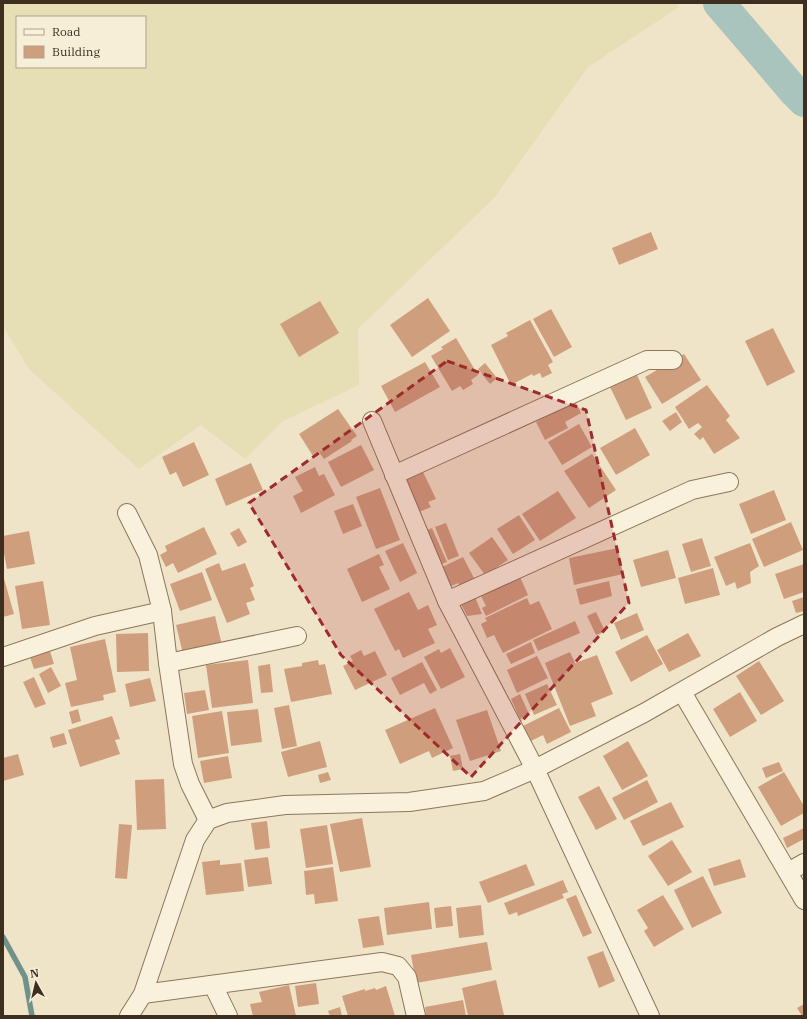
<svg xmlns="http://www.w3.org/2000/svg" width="807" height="1019" font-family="'IBM Plex Serif',serif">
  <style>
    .farmland { fill: #e6deb5; fill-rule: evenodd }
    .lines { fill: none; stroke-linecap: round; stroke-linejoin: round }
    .stream { stroke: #6f938a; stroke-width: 5.5 }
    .river { stroke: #a9c4bc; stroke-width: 32 }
    .building { fill: #cf9f7d }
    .minor-casing { stroke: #8d765c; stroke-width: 20 }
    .minor { stroke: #faf1dc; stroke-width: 18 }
    .marked { fill: #9e2a2b; fill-opacity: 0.2; stroke: #9e2a2b; stroke-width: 3; stroke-dasharray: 8 5; stroke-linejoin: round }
  </style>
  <rect width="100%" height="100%" fill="#f0e4c8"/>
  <!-- farmland -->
  <path class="farmland" d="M3,3H676L679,7L588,67L495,197L358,329L359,385L283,421L245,459L201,425L139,469L29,369L3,326ZM17,17H145V67H17Z"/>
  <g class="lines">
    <!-- stream -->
    <polyline class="stream" points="3,937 25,977 32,1016"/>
    <!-- river -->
    <polyline class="river" points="719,3 795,92 804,101"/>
  </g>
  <!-- building -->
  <g class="building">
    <polygon points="651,232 658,249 619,265 612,248"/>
    <polygon points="428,298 450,331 412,357 390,325"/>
    <polygon points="320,301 339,333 299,357 280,324"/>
    <polygon points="551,309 572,347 554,357 533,319"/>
    <polygon points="530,320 553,362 548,365 552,373 542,378 540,373 533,376 532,374 511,385 491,345 508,336 506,333"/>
    <polygon points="773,328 795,372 767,386 745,341"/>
    <polygon points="456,338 478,375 471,380 473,384 463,390 460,386 452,391 431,356 443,349 441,347"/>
    <polygon points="684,354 701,380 662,404 645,377"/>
    <polygon points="425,362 440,387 395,412 381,386"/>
    <polygon points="485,363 497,378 490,384 478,369"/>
    <polygon points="637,375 652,408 626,420 610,387"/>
    <polygon points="707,385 730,416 726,420 740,438 714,454 703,437 700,440 694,434 702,427 698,423 689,429 675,407"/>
    <polygon points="575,401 581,413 565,422 568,428 545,440 536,422"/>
    <polygon points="338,409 357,436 351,440 352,441 324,459 319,452 313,456 299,434"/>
    <polygon points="676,412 682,422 670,431 662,421"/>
    <polygon points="579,424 592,447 562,465 548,442"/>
    <polygon points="635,428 650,455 616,475 600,448"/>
    <polygon points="194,442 209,475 183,487 176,472 170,475 162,457"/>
    <polygon points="361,445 374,470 341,487 328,462"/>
    <polygon points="592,454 616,490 589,508 564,471"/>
    <polygon points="251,463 263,490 226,506 215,479"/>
    <polygon points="315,467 319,476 324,474 335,495 301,513 293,496 303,491 295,477"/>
    <polygon points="423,472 436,499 428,502 431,507 417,513 403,481"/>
    <polygon points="380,488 400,540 376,549 356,497"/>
    <polygon points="774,490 786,520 751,534 739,504"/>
    <polygon points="558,491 576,518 540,541 522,514"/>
    <polygon points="353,504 362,526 343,534 334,511"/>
    <polygon points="519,515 535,540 513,554 497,529"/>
    <polygon points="791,522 803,550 764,567 752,539"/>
    <polygon points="446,523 459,556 448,560 435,527"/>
    <polygon points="204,527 217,554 178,573 173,563 166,567 160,555 167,551 165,546"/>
    <polygon points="239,528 247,542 238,547 230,533"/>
    <polygon points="432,528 447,562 437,566 422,532"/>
    <polygon points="29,531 35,564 7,569 3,548 3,536"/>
    <polygon points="492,537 508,560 485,575 469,553"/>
    <polygon points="702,538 711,566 691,572 682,544"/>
    <polygon points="403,543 417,573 400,582 385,551"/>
    <polygon points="750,543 759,566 750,572 751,583 737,589 735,582 726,586 714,557"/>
    <polygon points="618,548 623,574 574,585 569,558"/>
    <polygon points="668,550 676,578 641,587 633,560"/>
    <polygon points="379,554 384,565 379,567 390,589 362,602 347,569"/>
    <polygon points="463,557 475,580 460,587 458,583 447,588 438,569"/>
    <polygon points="219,563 222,571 245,563 254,586 250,588 255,600 246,603 250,614 227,623 205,569"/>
    <polygon points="804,564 804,592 784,599 775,574"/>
    <polygon points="713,568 720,595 685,604 678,578"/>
    <polygon points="202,572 212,600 180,611 170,584"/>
    <polygon points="3,575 14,614 3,617"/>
    <polygon points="520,577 528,595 486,616 482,608 486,606 481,596"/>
    <polygon points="43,581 50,625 22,629 15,586"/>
    <polygon points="609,581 612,596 580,605 576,589"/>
    <polygon points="409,592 418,610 428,605 437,625 428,629 435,643 403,658 399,649 395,651 374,609"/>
    <polygon points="475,597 482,614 467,616 461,604"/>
    <polygon points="804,597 804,611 796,613 792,601"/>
    <polygon points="527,598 530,605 539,601 552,629 503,653 494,635 487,638 481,624 487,621 485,618"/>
    <polygon points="596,612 605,631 596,635 587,616"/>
    <polygon points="637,613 644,630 621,640 614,623"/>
    <polygon points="215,616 222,645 183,654 176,625"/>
    <polygon points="575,621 580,633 538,651 533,640"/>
    <polygon points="148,633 149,671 117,672 116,634"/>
    <polygon points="688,633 701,656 669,672 657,650"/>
    <polygon points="647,635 663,664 631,682 615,652"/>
    <polygon points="105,639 116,692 103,695 104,700 71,707 65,683 77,680 70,647"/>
    <polygon points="531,642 535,653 511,664 506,654"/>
    <polygon points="450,648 465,677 441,689 424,657 439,649 441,653"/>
    <polygon points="361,650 364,656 375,651 387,675 355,690 343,666 353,661 350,656"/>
    <polygon points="50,651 54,664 34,669 30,657"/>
    <polygon points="570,652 575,663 597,655 613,694 591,703 596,716 570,726 545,663"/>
    <polygon points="537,656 548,678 517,693 507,670"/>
    <polygon points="248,660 253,703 212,708 206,665"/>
    <polygon points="318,660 319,665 325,664 332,694 291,702 284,669 302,666 302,663"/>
    <polygon points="759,661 784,701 761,715 736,676"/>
    <polygon points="422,662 437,690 430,694 424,683 400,695 391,678"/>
    <polygon points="270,664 273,692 261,693 258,666"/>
    <polygon points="51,667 61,686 48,693 39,674"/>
    <polygon points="34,677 46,704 35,708 23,682"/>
    <polygon points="150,678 156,701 130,707 125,684"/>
    <polygon points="547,684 557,705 534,715 525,694"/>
    <polygon points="205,690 209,710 187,714 184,693"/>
    <polygon points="740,692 757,721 730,737 713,709"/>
    <polygon points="520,694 529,714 520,719 511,699"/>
    <polygon points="289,705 297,746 282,749 274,708"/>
    <polygon points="435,708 453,748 432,758 429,751 400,764 385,730"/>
    <polygon points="559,708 571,732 547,744 543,735 531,741 523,726"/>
    <polygon points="78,709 81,721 72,724 69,712"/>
    <polygon points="258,709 262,742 231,746 227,712"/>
    <polygon points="487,710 501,751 470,761 456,720"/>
    <polygon points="222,711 229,753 198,758 192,716"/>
    <polygon points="112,716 120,739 115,740 120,754 80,767 68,730"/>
    <polygon points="64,733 67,744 53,748 50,737"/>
    <polygon points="320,741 327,767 288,777 281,752"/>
    <polygon points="628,741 648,776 622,790 603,756"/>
    <polygon points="18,754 24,775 3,781 3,758"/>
    <polygon points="460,754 463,769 453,771 450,756"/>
    <polygon points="228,756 232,778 204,783 200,761"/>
    <polygon points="779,762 783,771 766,778 762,768"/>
    <polygon points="328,772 331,780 320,783 318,775"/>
    <polygon points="784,772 804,806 804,813 781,826 758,787"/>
    <polygon points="164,779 166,829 137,830 135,780"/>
    <polygon points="647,780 658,802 624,820 612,798"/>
    <polygon points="599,786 617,819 596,830 578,797"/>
    <polygon points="671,802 684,827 643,846 630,821"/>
    <polygon points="362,818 371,867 340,872 330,824"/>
    <polygon points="267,821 270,848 255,850 251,823"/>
    <polygon points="119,824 132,825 127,879 115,878"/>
    <polygon points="327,825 333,864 306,868 300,829"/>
    <polygon points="804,828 804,839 787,848 783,838"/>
    <polygon points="672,840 692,872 668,886 648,856"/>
    <polygon points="268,857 272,884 248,887 244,860"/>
    <polygon points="740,859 746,877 714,886 708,869"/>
    <polygon points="220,860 220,865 241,863 244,891 206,895 202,862"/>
    <polygon points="526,864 535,885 488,903 479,882"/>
    <polygon points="333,867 338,901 315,904 314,894 306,895 304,871"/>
    <polygon points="703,876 722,913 692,928 674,890"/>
    <polygon points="563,880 568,892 562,894 564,898 518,916 517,912 509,915 504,903"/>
    <polygon points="576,895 592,933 583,937 566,899"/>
    <polygon points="663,895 684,929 654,947 644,931 648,928 637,910"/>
    <polygon points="429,902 432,929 387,935 384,908"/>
    <polygon points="481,905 484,935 459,938 456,908"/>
    <polygon points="451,906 453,926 436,928 434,908"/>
    <polygon points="379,916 384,945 363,948 358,919"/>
    <polygon points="487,942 492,970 416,983 411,955"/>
    <polygon points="603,951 615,981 599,988 587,957"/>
    <polygon points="496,980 504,1015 468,1016 462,988"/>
    <polygon points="316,983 319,1004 298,1007 295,986"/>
    <polygon points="289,985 296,1016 253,1016 250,1004 262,1002 259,992"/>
    <polygon points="386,986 395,1016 348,1016 342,996 365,989 365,991 375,988 376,990"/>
    <polygon points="463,1000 466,1016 426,1016 425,1007"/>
    <polygon points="804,1004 804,1016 802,1016 797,1008"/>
    <polygon points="340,1007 342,1016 330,1016 328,1011"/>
  </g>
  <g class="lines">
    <defs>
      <g id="minor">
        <polyline points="372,421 447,601 535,769 650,1016"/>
        <polyline points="394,475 647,360 673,360"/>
        <polyline points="127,513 148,555 162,611 168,663 183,764 190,784 208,820"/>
        <polyline points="447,601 692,490 729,482"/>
        <polyline points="3,657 95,626 162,611"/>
        <polyline points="168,663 297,636"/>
        <polyline points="682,692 804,900"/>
        <polyline points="788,872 804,863"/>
        <polyline points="213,985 228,1016"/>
        <polyline points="143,994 382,962 398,966 407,977 416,1016"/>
        <polyline points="129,1016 143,994 195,840 208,820 227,813 285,805 409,802 484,791 535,769 644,713 777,637 804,624"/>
      </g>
    </defs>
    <!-- minor casing -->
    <use href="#minor" class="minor-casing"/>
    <!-- minor -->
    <use href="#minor" class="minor"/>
  </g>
  <!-- marked area -->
  <path class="marked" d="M447,361L586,410L629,603L471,777L341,655L249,503Z"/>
  <!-- border -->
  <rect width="807" height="1019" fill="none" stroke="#3d2e20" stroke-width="8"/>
  <!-- legend -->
  <rect x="16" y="16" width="130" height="52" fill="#f7eed8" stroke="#ada18e"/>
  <rect x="24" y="29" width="20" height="6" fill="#faf1dc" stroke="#ada18e"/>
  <text x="52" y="36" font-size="12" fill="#3d2e20">Road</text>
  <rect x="24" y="46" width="20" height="12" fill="#cf9f7d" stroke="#ada18e"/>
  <text x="52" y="56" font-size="12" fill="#3d2e20">Building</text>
  <!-- north arrow -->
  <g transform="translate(36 983) rotate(352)" stroke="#f7eed8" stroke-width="3" paint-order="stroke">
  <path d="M0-3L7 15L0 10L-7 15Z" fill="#3d2e20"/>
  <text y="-6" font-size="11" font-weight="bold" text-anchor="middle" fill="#3d2e20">N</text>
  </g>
</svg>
